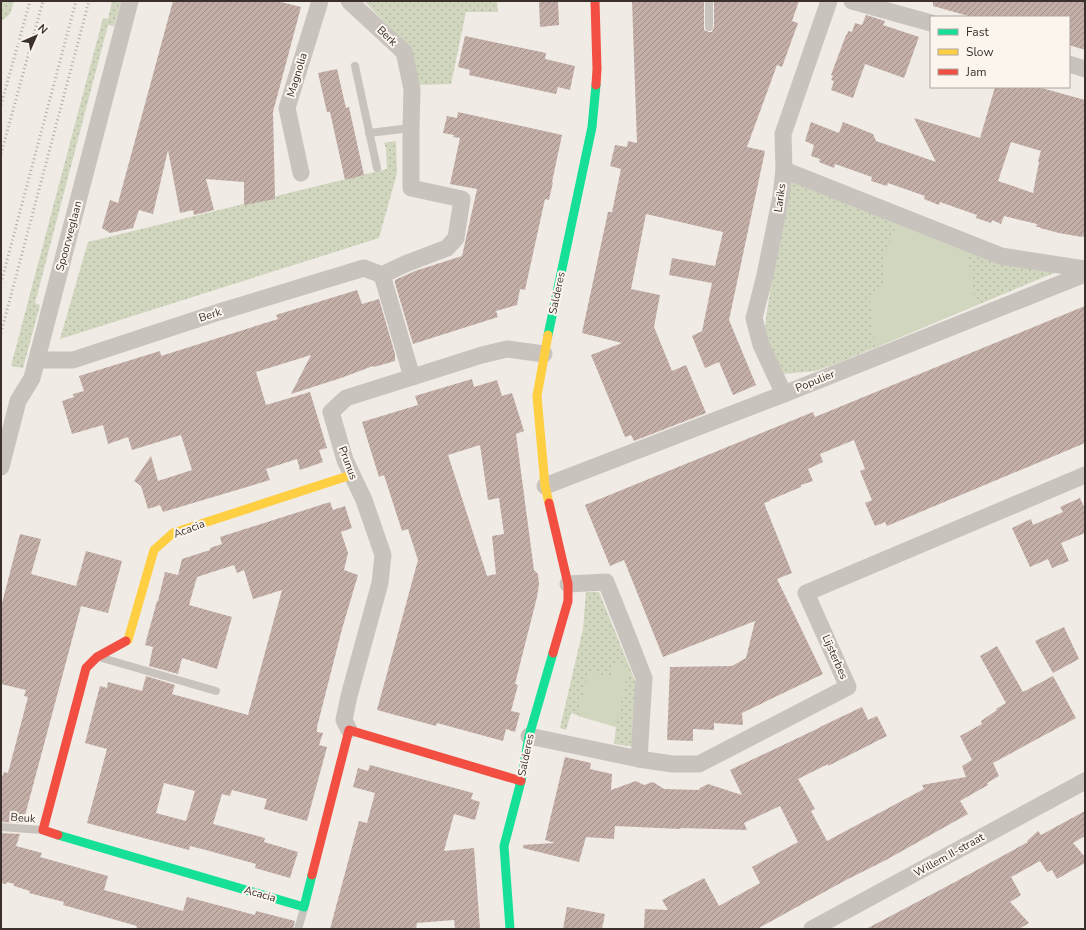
<svg xmlns="http://www.w3.org/2000/svg" width="1086" height="930" font-family="'Nunito Sans',sans-serif">
  <style>
    .grass { fill: url(#grass-dots) }
    .green { fill: #d1d6bf }
    .building { fill: url(#building-hatch); fill-rule: evenodd }
    .lines { fill: none; stroke-linecap: round; stroke-linejoin: round }
    .lane { stroke: #c9c3be; stroke-width: 8 }
    .street { stroke: #c9c3be; stroke-width: 17 }
    .fast { stroke: #16e098; stroke-width: 9 }
    .slow { stroke: #ffcf43; stroke-width: 9 }
    .jam { stroke: #f24e42; stroke-width: 9 }
    .rail { stroke: #b1aca8; stroke-width: 3; stroke-dasharray: 1 3; stroke-linecap: butt }
    .labels { text-anchor: middle; dominant-baseline: central; stroke-width: 4; stroke-linejoin: round; paint-order: stroke }
    .street-label { font-size: 11px; fill: #3b302b; stroke: #fbf5ee }
  </style>
  <defs>
    <pattern id="grass-dots" width="8" height="8" patternUnits="userSpaceOnUse"><rect width="8" height="8" fill="#d1d6bf"/><path d="M2 2h.1M6 6h.1" fill="none" stroke="#b4b8a4" stroke-width="1.8" stroke-linecap="round"/></pattern>
    <pattern id="building-hatch" width="6" height="6" patternUnits="userSpaceOnUse"><rect width="6" height="6" fill="#c3afa7"/><path d="M-1 1l2-2M0 6l6-6M5 7l2-2" fill="none" stroke="#a08f88"/></pattern>
  </defs>
  <rect width="100%" height="100%" fill="#f0ebe5"/>
  <!-- grass -->
  <g class="grass">
    <polygon points="1,1 14,1 10,14 3,20 1,19"/>
    <polygon points="112,1 121,1 114,26 108,25 35,303 40,305 23,368 11,366 103,18 108,19"/>
    <polygon points="364,1 497,1 498,12 466,12 451,84 417,85 397,35"/>
    <polygon points="396,141 397,173 379,238 60,339 88,242 387,169 386,148 384,143"/>
    <polygon points="794,178 850,198 1067,269 1049,275 838,363 815,371 783,374 765,335 766,317 774,268 790,183"/>
    <polygon points="586,592 599,592 636,683 634,747 614,744 616,727 571,713 566,730 560,728 583,629"/>
  </g>
  <!-- green -->
  <g class="green">
    <polygon points="899,218 966,246 976,305 875,348 870,301 884,282 884,257"/>
    <polygon points="614,664 629,667 616,727 578,716 588,672 611,677"/>
  </g>
  <!-- building -->
  <g class="building">
    <polygon points="173,1 277,1 301,7 273,112 275,199 244,205 244,182 206,179 214,210 194,215 193,210 180,213 168,150 153,214 139,210 133,228 110,233 102,228 110,200 118,203"/>
    <polygon points="539,1 558,1 559,25 540,27"/>
    <polygon points="632,1 704,1 704,30 709,32 712,32 714,27 714,1 799,1 792,21 798,23 782,67 777,65 747,147 765,151 729,320 756,385 733,395 719,362 705,368 692,336 702,331 712,283 669,275 672,258 715,266 723,232 646,214 631,289 660,295 654,327 672,371 686,365 706,413 634,441 631,435 625,437 591,355 622,343 582,333 608,212 612,212 621,169 610,166 615,145 627,147 628,141 637,143"/>
    <polygon points="933,1 1085,1 1085,50 1069,45 1069,17 972,17 933,6"/>
    <polygon points="866,15 885,21 883,25 919,37 904,78 865,64 853,98 831,90 834,81 831,80 833,76 831,75 846,35 847,35 848,31 852,32 855,23 862,25"/>
    <polygon points="465,36 546,53 545,59 575,66 570,90 558,87 556,94 469,75 470,70 458,67"/>
    <polygon points="337,69 346,108 349,107 364,175 345,180 330,112 327,112 318,73"/>
    <path d="M995,87H1038L1085,100V237L1082,236V237L1059,233L1040,228V227H1036L1037,224L1004,216L1001,224L992,220L991,223L976,218L977,215L940,202L939,205L924,199L925,196L888,183L887,186L871,181L872,177L835,164L834,168L819,162L820,159L811,156L814,145L805,141L811,122L839,133L843,122L873,134L876,141L936,162L914,118L980,138ZM1011,142L1041,151L1038,161L1039,162L1033,193L998,181Z"/>
    <polygon points="458,112 562,135 552,182 553,182 549,200 545,199 525,290 520,289 517,305 496,311 498,317 413,344 395,283 395,280 415,271 462,256 477,189 450,184 460,138 453,137 454,135 443,133 447,116 457,118"/>
    <polygon points="357,290 362,304 379,299 395,354 395,361 374,367 373,366 341,378 291,394 311,355 256,372 266,405 310,392 327,448 319,450 323,462 300,470 297,459 266,469 270,480 163,512 160,505 148,509 141,486 134,481 151,456 158,481 192,470 181,435 132,450 128,437 108,444 103,425 72,434 62,401 74,397 73,394 84,391 79,376 160,351 161,356 278,319 276,315"/>
    <polygon points="1085,306 1085,443 887,526 885,522 875,526 865,503 872,500 860,471 865,469 854,440 820,454 823,462 808,469 813,481 801,485 801,487 770,500 770,501 764,503 792,573 777,579 823,674 742,713 743,725 714,723 714,730 693,729 693,741 667,740 670,667 732,666 746,658 755,621 663,657 624,560 610,566 585,505 813,412 815,417"/>
    <path d="M472,379L474,387L497,380L502,396L512,393L524,431L516,434L534,570L538,574L539,584L537,597L515,684L518,685L511,711L520,713L515,732L506,729L503,741L437,723L436,726L377,710L418,560L408,529L402,531L384,475L379,477L362,422L418,405L415,396ZM480,445L488,500L499,498L504,534L492,536L496,574L487,576L448,455Z"/>
    <polygon points="1080,498 1085,509 1085,533 1061,543 1069,561 1052,568 1048,559 1030,567 1012,528 1031,519 1033,525 1063,512 1060,507"/>
    <path d="M330,502L333,510L345,506L352,528L341,532L348,553L344,570L358,575L342,629L317,727V732L323,733L319,745L327,747L307,821L264,809L267,799L232,790L230,796L222,794L213,824L265,838L264,842L298,852L290,878L255,868L256,864L206,850L190,846L189,850L87,823L107,749L85,743L100,686L107,688L108,682L142,691L146,676L175,685L172,694L248,715L282,590L253,599L244,570L237,573L234,565L197,577L189,605L232,617L217,669L182,658L178,674L149,666L153,647L145,645L157,601H158L165,572L178,575L182,559L210,550V548L222,544L220,537ZM164,783L195,791L186,821L156,813Z"/>
    <polygon points="20,534 41,539 31,574 76,586 86,551 122,561 108,613 81,606 23,823 1,822 1,780 4,772 8,773 28,697 24,696 26,690 1,684 1,607"/>
    <polygon points="1064,627 1079,659 1053,673 1035,641"/>
    <polygon points="997,646 1023,692 1053,676 1076,718 993,763 999,776 987,783 988,785 960,801 968,814 886,860 846,880 757,929 644,929 645,909 668,910 662,900 704,878 719,906 760,883 752,867 798,842 780,806 744,823 747,830 681,828 680,829 615,826 614,839 586,837 579,862 523,848 523,845 555,843 545,840 565,757 591,763 590,769 612,774 611,790 636,781 644,785 653,782 664,789 699,790 700,788 708,784 742,795 730,770 821,727 820,727 862,707 868,720 877,716 887,736 828,766 828,764 798,779 815,809 811,811 827,841 924,789 922,785 966,777 962,766 972,760 960,736 982,724 981,721 997,710 996,709 1006,703 980,656"/>
    <polygon points="370,765 473,793 471,799 480,802 475,820 454,814 444,851 474,848 480,929 455,929 454,920 417,923 416,929 330,929 359,821 367,823 375,793 353,787 358,768 368,771"/>
    <polygon points="1085,811 1085,836 1073,843 1085,857 1085,863 1057,879 1052,870 1047,872 1040,861 1011,877 1021,895 1010,902 1029,923 1019,929 866,929 955,882 1028,842 1027,841 1038,831 1041,835"/>
    <polygon points="1,833 20,834 16,846 42,853 40,857 108,876 104,890 183,911 187,897 255,915 256,911 295,921 293,929 136,929 137,926 63,905 64,902 29,893 30,891 14,886 14,884 7,882 6,884 1,883"/>
    <polygon points="567,907 605,914 602,929 563,929"/>
  </g>
  <g class="lines">
    <!-- lane -->
    <g class="lane">
      <polyline points="709,1 709,27"/>
      <polyline points="355,66 377,168"/>
      <polyline points="369,133 411,128"/>
      <polyline points="102,658 216,691"/>
      <polyline points="1,827 42,830"/>
      <polyline points="298,929 304,909"/>
    </g>
    <!-- street -->
    <g class="street">
      <polyline points="349,1 404,52 412,89 411,128 411,188 462,199 456,238 447,248 405,264 382,275"/>
      <polyline points="852,1 931,23"/>
      <polyline points="1069,64 1085,69"/>
      <polyline points="784,170 1001,256 1085,269"/>
      <polyline points="301,173 287,108 320,1"/>
      <polyline points="37,360 73,360 219,312 364,268 382,275 412,377"/>
      <polyline points="784,394 761,345 754,318 765,275 781,196 784,170 783,134 829,1"/>
      <polyline points="1,467 18,401 32,378 130,1"/>
      <polyline points="545,486 784,394 1085,274"/>
      <polyline points="568,584 606,582 626,632 644,678 639,759"/>
      <polyline points="349,730 344,720 349,696 380,583 383,555 364,500 345,460 331,412 346,398 482,355 507,349 544,354"/>
      <polyline points="529,736 639,759 672,764 699,764 848,687 806,593 1085,475"/>
      <polyline points="812,929 1085,781"/>
    </g>
    <!-- fast -->
    <g class="fast">
      <polyline points="548,335 592,127 596,85"/>
      <polyline points="58,835 304,907 312,875"/>
      <polyline points="510,929 504,846 521,781 529,736 553,653"/>
    </g>
    <!-- slow -->
    <g class="slow">
      <polyline points="548,335 537,396 545,486 549,503"/>
      <polyline points="126,641 128,640 154,550 173,533 351,475"/>
    </g>
    <!-- jam -->
    <g class="jam">
      <polyline points="595,1 597,69 596,85"/>
      <polyline points="549,503 568,584 568,601 553,653"/>
      <polyline points="58,835 43,830 86,668 97,657 126,641"/>
      <polyline points="312,875 349,730 521,781"/>
    </g>
    <!-- rail -->
    <g class="rail">
      <polyline points="1,105 30,1"/>
      <polyline points="1,154 43,1"/>
      <polyline points="1,283 76,1"/>
      <polyline points="1,333 89,1"/>
    </g>
  </g>
  <g class="labels">
    <!-- street labels -->
    <g class="street-label">
      <text transform="translate(387 36) rotate(44)">Berk</text>
      <text transform="translate(297 75) rotate(-73)">Magnolia</text>
      <text transform="translate(780 198) rotate(-82)">Lariks</text>
      <text transform="translate(69 236) rotate(-75)">Spoorweglaan</text>
      <text transform="translate(557 293) rotate(-78)">Salderes</text>
      <text transform="translate(210 315) rotate(-18)">Berk</text>
      <text transform="translate(815 381) rotate(-22)">Populier</text>
      <text transform="translate(348 463) rotate(69)">Prunus</text>
      <text transform="translate(189 529) rotate(-21)">Acacia</text>
      <text transform="translate(835 657) rotate(66)">Lijsterbes</text>
      <text transform="translate(526 755) rotate(-78)">Salderes</text>
      <text transform="translate(23 818) rotate(4)">Beuk</text>
      <text transform="translate(949 855) rotate(-29)">Willem II-straat</text>
      <text transform="translate(260 894) rotate(16)">Acacia</text>
    </g>
  </g>
  <!-- border -->
  <rect width="1086" height="930" fill="none" stroke="#3b302b" stroke-width="4"/>
  <!-- legend -->
  <rect x="930" y="16" width="140" height="72" fill="#fbf5ee" stroke="#aea6a0"/>
  <rect x="938" y="29" width="20" height="6" fill="#16e098" stroke="#aea6a0"/>
  <text x="966" y="36" font-size="12" fill="#3b302b">Fast</text>
  <rect x="938" y="49" width="20" height="6" fill="#ffcf43" stroke="#aea6a0"/>
  <text x="966" y="56" font-size="12" fill="#3b302b">Slow</text>
  <rect x="938" y="69" width="20" height="6" fill="#f24e42" stroke="#aea6a0"/>
  <text x="966" y="76" font-size="12" fill="#3b302b">Jam</text>
  <!-- north arrow -->
  <g transform="translate(36 36) rotate(45)" stroke="#fbf5ee" stroke-width="3" paint-order="stroke">
  <path d="M0-3L7 15L0 10L-7 15Z" fill="#3b302b"/>
  <text y="-6" font-size="11" font-weight="bold" text-anchor="middle" fill="#3b302b">N</text>
  </g>
</svg>
